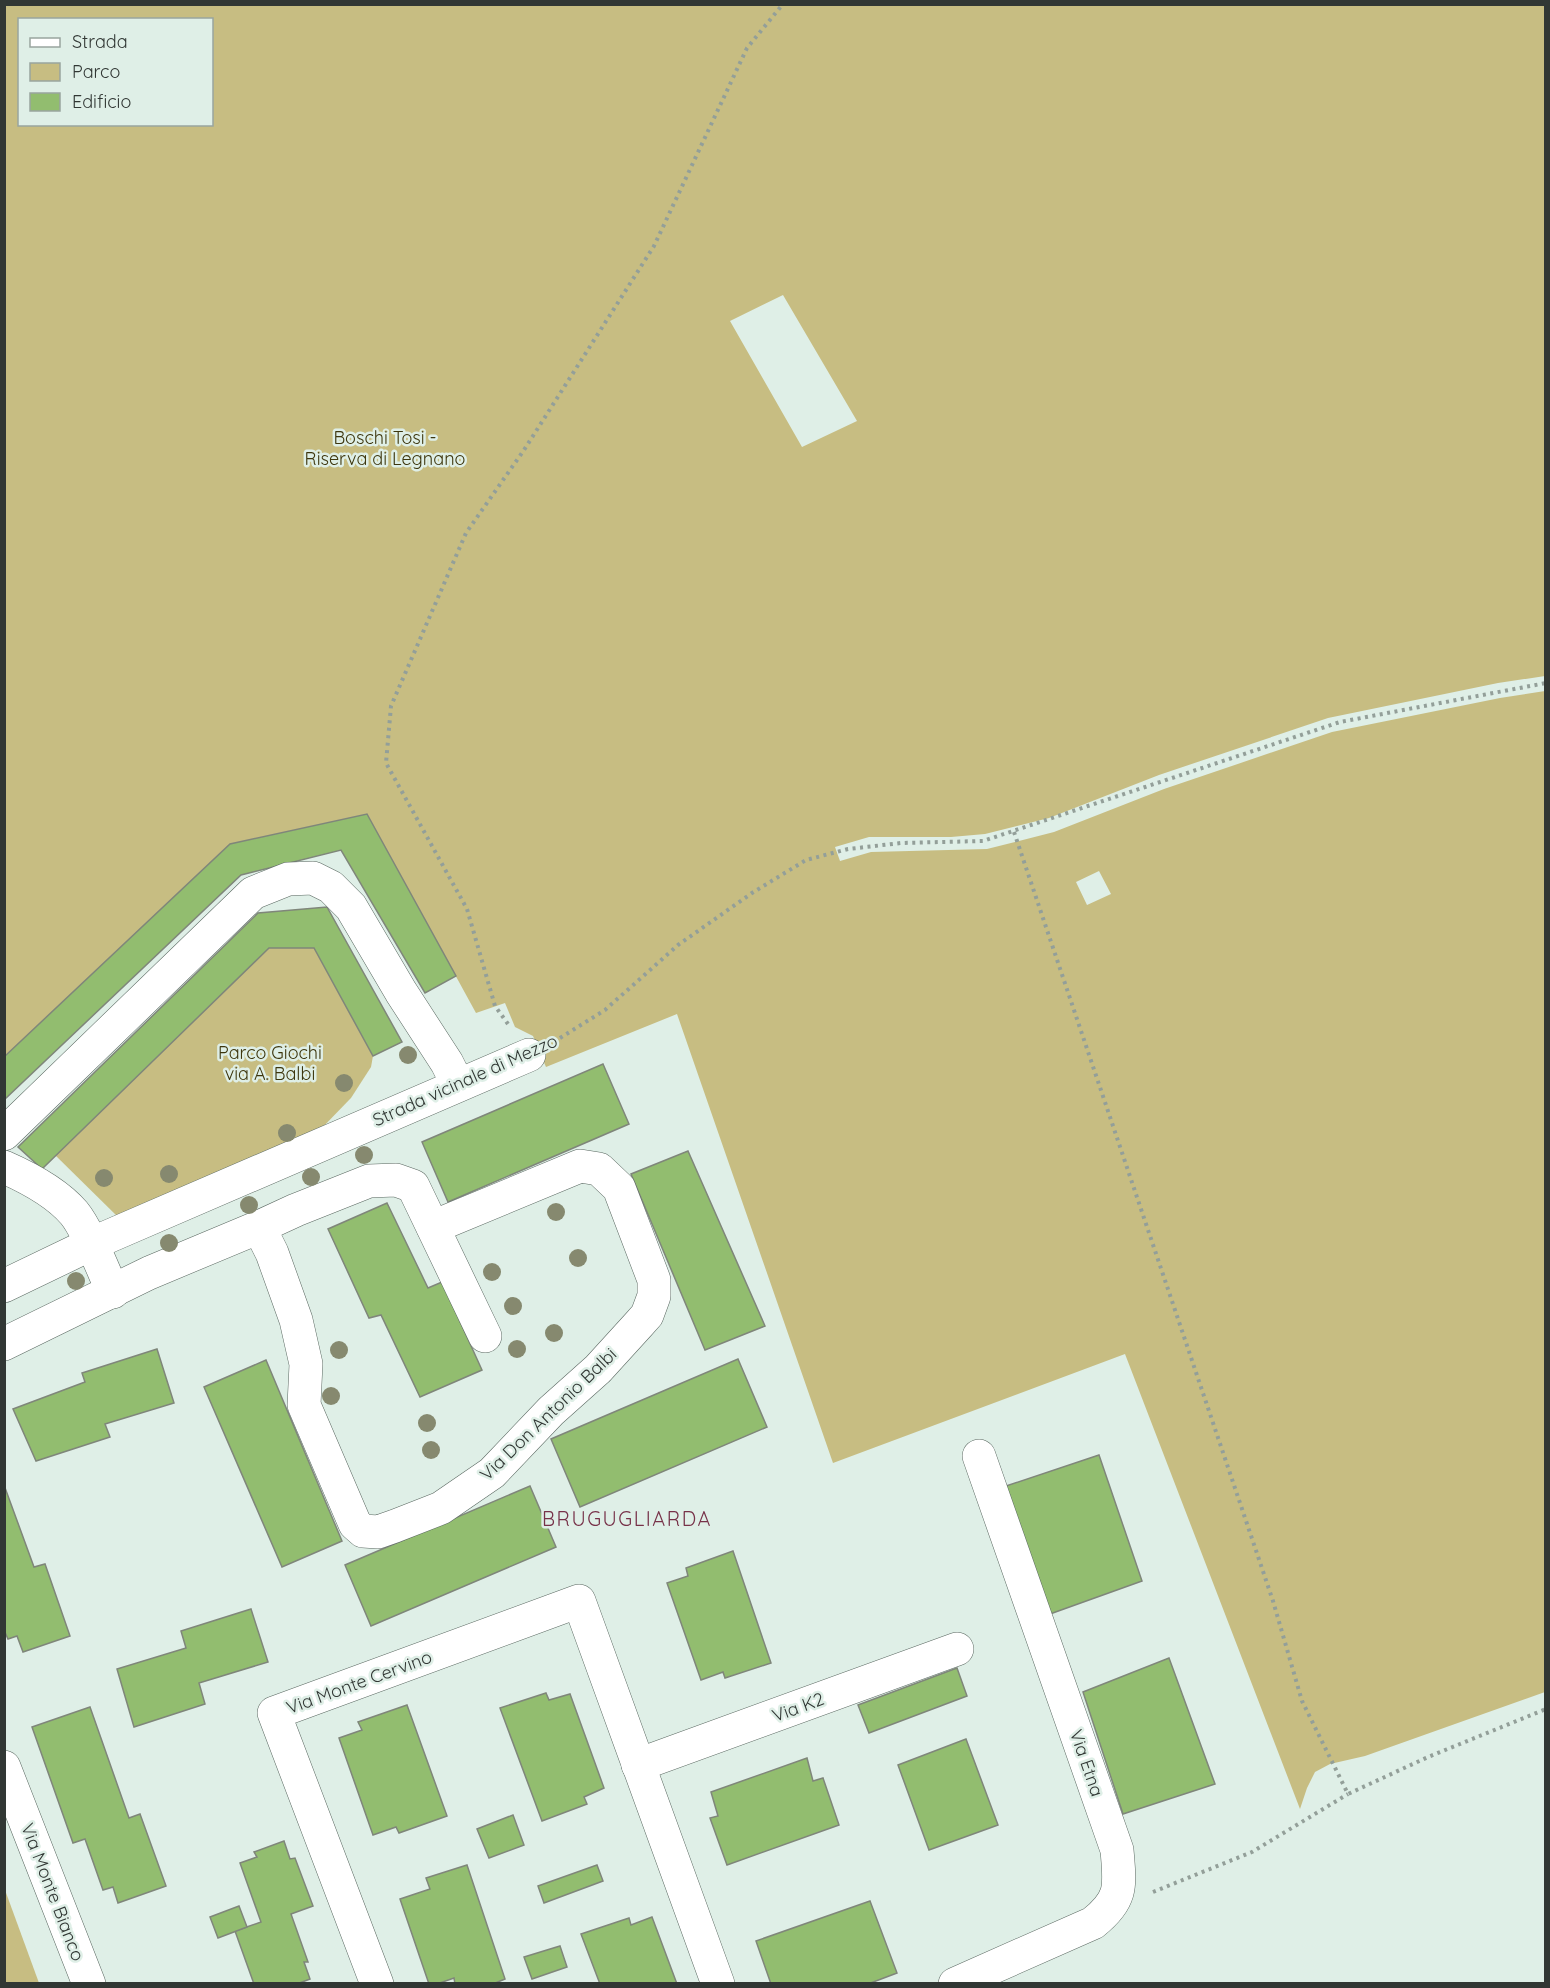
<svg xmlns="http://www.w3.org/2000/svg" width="1550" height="1988" font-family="Quicksand,sans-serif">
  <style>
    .green { fill: #c7bd82; fill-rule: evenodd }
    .building { fill: #92bd6f; stroke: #7f867a; stroke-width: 1.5 }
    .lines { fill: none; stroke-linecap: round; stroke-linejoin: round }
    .minor-casing { stroke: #5a6861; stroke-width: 34 }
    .path { stroke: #939f99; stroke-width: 4; stroke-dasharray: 3 4.5; stroke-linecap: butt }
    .minor { stroke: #fff; stroke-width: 33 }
    .tree { fill: #86896f }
    .labels { text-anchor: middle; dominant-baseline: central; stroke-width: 5; stroke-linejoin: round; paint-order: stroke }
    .park-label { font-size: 18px; fill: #3d360d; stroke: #dfefe7 }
    .street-label { font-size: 18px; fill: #313734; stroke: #dfefe7 }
    .neighbourhood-label { font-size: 20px; letter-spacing: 1.5px; fill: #773249; stroke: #dfefe7 }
  </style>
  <rect width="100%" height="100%" fill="#dfefe7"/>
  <!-- green -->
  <g class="green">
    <path d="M5,5H1545V676L1498,683L1328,718L1159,775L1049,818L985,834L951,837H869L835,847L840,861L871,852L987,849L1054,832L1164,789L1332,732L1500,698L1545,691V1692L1365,1756L1330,1764L1315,1772L1307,1788L1300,1809L1125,1354L833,1463L677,1014L546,1067L533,1036L515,1027L505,1003L476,1013L367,814L230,844L5,1057ZM20,20H212V124H20ZM783,295L857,421L802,447L730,321ZM1099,871L1111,894L1087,905L1076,882Z"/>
    <polygon points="269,948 314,948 373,1056 371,1067 351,1098 319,1131 119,1218 55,1155"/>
    <polygon points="5,1890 39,1983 5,1983"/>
  </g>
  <!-- building -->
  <g class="building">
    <polygon points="367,814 456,976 425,993 341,850 241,875 4,1100 4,1057 230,844"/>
    <polygon points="327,907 402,1042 373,1056 314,948 269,948 42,1169 18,1147 258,913"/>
    <polygon points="603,1064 629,1124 448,1202 422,1142"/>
    <polygon points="688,1151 765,1326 705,1350 631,1174"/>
    <polygon points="387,1203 428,1288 442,1282 482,1370 420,1397 381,1315 369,1318 328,1229"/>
    <polygon points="157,1349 174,1403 105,1424 110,1437 36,1461 13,1409 85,1382 82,1373"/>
    <polygon points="738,1359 767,1427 580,1507 551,1439"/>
    <polygon points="266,1360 342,1541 282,1567 204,1387"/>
    <polygon points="1099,1455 1142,1581 1050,1614 1003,1487"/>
    <polygon points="4,1485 34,1567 45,1564 70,1636 23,1652 17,1636 8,1639 4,1630"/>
    <polygon points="530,1486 556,1547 371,1626 345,1565"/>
    <polygon points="733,1551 771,1663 725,1678 723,1672 701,1680 667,1583 688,1576 686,1568"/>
    <polygon points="251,1609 268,1662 199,1683 205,1704 134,1727 117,1669 186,1648 181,1631"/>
    <polygon points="1169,1658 1215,1784 1123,1814 1083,1692"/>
    <polygon points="957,1668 967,1696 869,1733 858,1705"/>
    <polygon points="546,1693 549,1700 570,1694 604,1788 584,1797 587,1804 542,1821 500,1708"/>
    <polygon points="407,1705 447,1816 399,1833 396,1827 373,1835 339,1738 362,1730 358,1722"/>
    <polygon points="90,1707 129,1818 140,1814 166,1886 118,1903 113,1887 103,1890 85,1839 73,1843 32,1727"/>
    <polygon points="966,1739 998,1825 929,1850 898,1765"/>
    <polygon points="807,1758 813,1781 823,1778 839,1825 727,1865 710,1818 718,1816 711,1792"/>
    <polygon points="513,1815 524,1845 489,1858 477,1829"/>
    <polygon points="284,1841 290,1859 295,1858 313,1906 291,1914 308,1962 304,1962 310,1979 297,1984 254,1984 235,1931 261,1922 240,1863 257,1857 254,1852"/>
    <polygon points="467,1865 505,1979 493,1984 455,1984 454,1978 437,1984 429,1984 400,1899 430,1889 426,1878"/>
    <polygon points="597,1865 603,1881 544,1903 538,1886"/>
    <polygon points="870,1901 897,1973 868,1984 771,1984 756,1941"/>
    <polygon points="239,1906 247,1927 218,1938 210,1917"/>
    <polygon points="652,1917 677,1984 600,1984 581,1934 629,1918 631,1925"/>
    <polygon points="560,1946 567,1967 532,1979 524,1957"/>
  </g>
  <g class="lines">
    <defs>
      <g id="minor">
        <polyline points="4,1134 253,893 288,879 313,878 331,887 351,907 401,992 447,1063 458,1085"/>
        <path d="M4,1167C29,1178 56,1192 74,1213C88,1230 103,1270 113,1292"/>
        <polyline points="259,1227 296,1210 369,1181 396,1180 413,1186 485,1336"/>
        <polyline points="4,1286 91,1244 529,1055"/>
        <polyline points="4,1344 149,1273 259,1227 272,1253 296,1320 306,1364 304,1405 355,1524 363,1531 378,1532 395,1526 441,1508 492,1473 551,1411 598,1369 639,1324 647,1315 654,1296 654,1280 619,1188 599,1169 580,1166 433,1227"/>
        <polyline points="638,1765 957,1649"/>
        <polyline points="4,1767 89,1984"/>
        <polyline points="377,1984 274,1713 579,1601 718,1984"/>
        <path d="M955,1984L1093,1923C1123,1899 1120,1886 1117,1850L979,1456"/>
      </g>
    </defs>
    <!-- minor casing -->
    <use href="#minor" class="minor-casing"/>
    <!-- path -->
    <g class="path">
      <polyline points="1014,832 1273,1601 1302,1701 1348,1794 1428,1757 1546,1709"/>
      <polyline points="508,1024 495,1006 467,909 386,763 391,706 466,533 524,450 654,246 747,48 783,4"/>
      <polyline points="560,1038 605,1010 678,945 752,893 806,860 848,849 901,843 983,841 1340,722 1546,683"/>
      <polyline points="1153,1892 1252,1852 1348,1794"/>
    </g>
    <!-- minor -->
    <use href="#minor" class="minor"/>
  </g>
  <!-- trees -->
  <g class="tree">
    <circle cx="408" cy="1055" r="9"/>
    <circle cx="344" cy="1083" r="9"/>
    <circle cx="287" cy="1133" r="9"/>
    <circle cx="364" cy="1155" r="9"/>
    <circle cx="169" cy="1174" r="9"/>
    <circle cx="311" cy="1177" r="9"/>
    <circle cx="104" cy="1178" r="9"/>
    <circle cx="249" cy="1205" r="9"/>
    <circle cx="556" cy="1212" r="9"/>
    <circle cx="169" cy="1243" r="9"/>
    <circle cx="578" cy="1258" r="9"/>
    <circle cx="492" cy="1272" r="9"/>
    <circle cx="76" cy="1281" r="9"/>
    <circle cx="513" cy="1306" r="9"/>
    <circle cx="554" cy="1333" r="9"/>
    <circle cx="517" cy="1349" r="9"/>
    <circle cx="339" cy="1350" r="9"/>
    <circle cx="331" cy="1396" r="9"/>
    <circle cx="427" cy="1423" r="9"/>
    <circle cx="431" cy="1450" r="9"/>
  </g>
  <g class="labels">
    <!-- park labels -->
    <g class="park-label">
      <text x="385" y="437">Boschi Tosi -<tspan x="385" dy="21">Riserva di Legnano</tspan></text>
      <text x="270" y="1052">Parco Giochi<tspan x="270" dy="21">via A. Balbi</tspan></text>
    </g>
    <!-- street labels -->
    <g class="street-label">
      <text transform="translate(465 1080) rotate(-24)">Strada vicinale di Mezzo</text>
      <text transform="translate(548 1414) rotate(-44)">Via Don Antonio Balbi</text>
      <text transform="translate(359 1682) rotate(-20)">Via Monte Cervino</text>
      <text transform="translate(798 1707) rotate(-20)">Via K2</text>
      <text transform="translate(1087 1763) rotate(71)">Via Etna</text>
      <text transform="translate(53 1892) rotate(69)">Via Monte Bianco</text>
    </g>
    <!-- neighbourhood labels -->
    <g class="neighbourhood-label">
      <text x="627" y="1518">BRUGUGLIARDA</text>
    </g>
  </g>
  <!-- border -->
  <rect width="1550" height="1988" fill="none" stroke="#313734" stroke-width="12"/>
  <!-- legend -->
  <rect x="18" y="18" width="195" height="108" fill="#dfefe7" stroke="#99a59f" stroke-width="1.5"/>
  <rect x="30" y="38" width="30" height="9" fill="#ffffff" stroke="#99a59f" stroke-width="1.5"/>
  <text x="72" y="48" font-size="18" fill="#313734">Strada</text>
  <rect x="30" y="63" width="30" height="18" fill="#c7bd82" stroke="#99a59f" stroke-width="1.5"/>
  <text x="72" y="78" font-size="18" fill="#313734">Parco</text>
  <rect x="30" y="93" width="30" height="18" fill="#92bd6f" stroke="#99a59f" stroke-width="1.5"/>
  <text x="72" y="108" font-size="18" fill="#313734">Edificio</text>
</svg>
